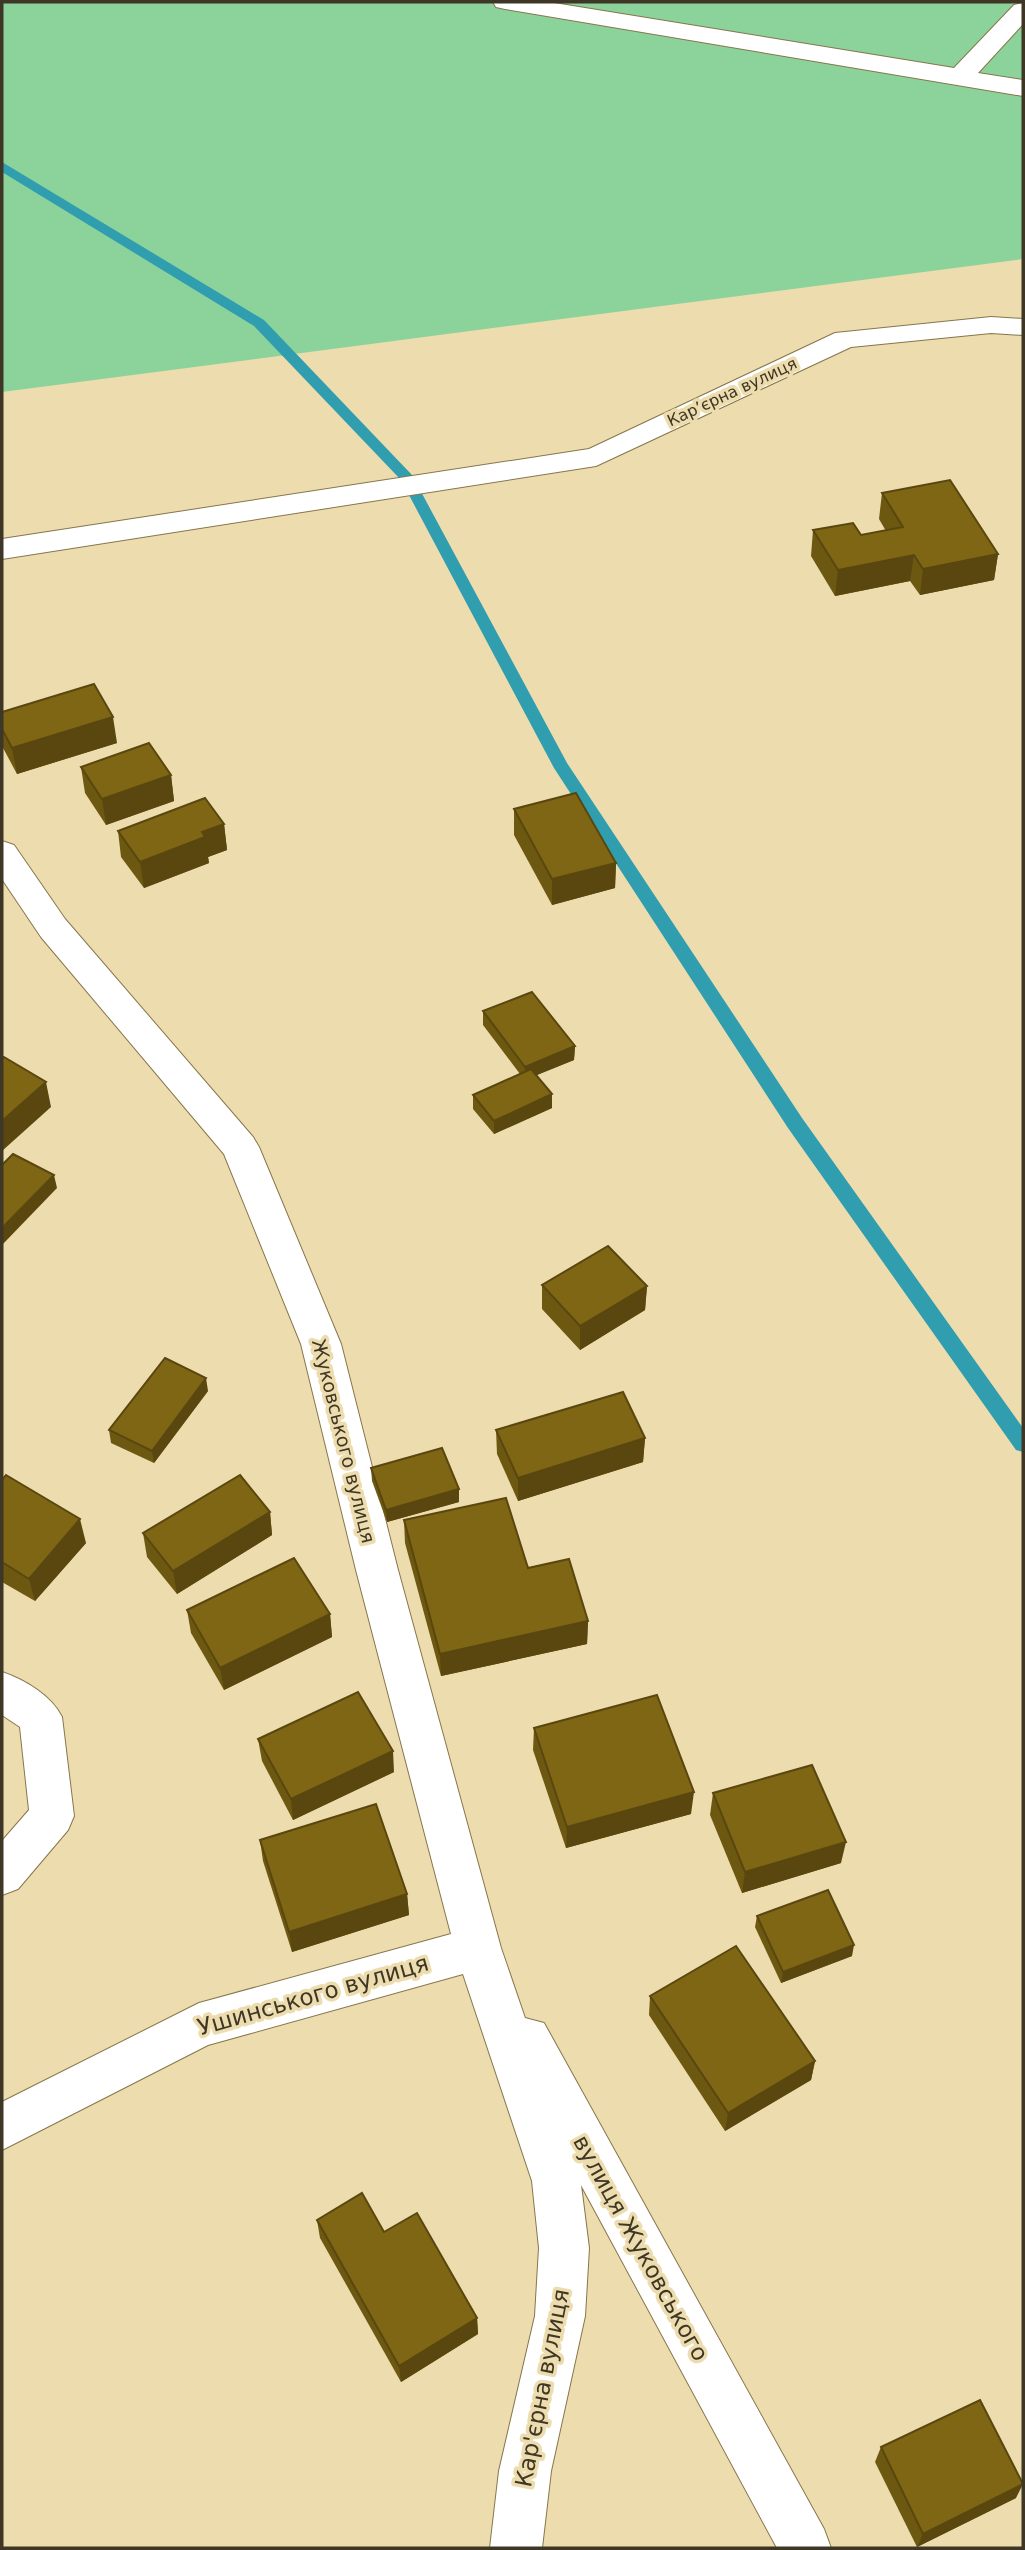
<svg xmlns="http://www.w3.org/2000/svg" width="1025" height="2550" font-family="'DejaVu Sans',sans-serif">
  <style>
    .green { fill: #8bd39b }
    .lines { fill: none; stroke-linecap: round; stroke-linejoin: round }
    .stream { fill: #309eaf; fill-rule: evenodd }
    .street-casing { stroke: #86764c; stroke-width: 2 }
    .street { fill: #fff; fill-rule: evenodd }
    .wall { fill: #6d5812 }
    .shaded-wall { fill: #59470f }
    .building { fill: #7f6615; stroke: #59470f; stroke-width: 2 }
    .labels { text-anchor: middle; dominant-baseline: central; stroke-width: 7; stroke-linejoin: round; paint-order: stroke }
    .far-street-label { font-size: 16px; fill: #3e3725; stroke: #eddcae }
    .street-label { font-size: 19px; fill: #3e3725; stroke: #eddcae }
    .near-street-label { font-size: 23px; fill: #3e3725; stroke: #eddcae }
  </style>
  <rect width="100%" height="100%" fill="#eddcae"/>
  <!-- green -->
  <polygon class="green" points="2,2 1023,2 1023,259 2,392"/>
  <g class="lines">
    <!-- stream -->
    <polygon class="stream" points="2,162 264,320 412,475 567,763 802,1118 1023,1428 1023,1452 1016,1450 788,1128 554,768 401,480 254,326 2,172"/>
    <defs>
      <g id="street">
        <polygon points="493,2 548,2 954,68 1014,5 1023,3 1023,24 978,73 1023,80 1023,96 505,9 496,7"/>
        <polygon points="991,317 1023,319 1023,335 991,333 851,347 596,466 2,559 2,539 589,449 835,333"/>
        <polygon points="2,841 14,845 65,919 253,1137 259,1147 341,1344 398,1570 501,1948 525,2018 544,2023 824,2529 831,2548 777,2548 581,2185 589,2248 585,2316 551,2471 542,2548 490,2548 499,2471 535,2316 539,2248 532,2181 463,1974 208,2045 2,2150 2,2102 199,2003 451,1934 356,1570 301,1344 224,1154 41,937 2,879"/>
        <path d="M2,1672C25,1680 51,1695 62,1717L74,1816L68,1830L18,1889L2,1895V1841L29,1810L20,1727L2,1715Z"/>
      </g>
    </defs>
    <!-- street casing -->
    <use href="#street" class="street-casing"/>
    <!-- street -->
    <use href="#street" class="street"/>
  </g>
  <!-- wall -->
  <g class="wall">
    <polygon points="882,493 998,554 994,580 920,595 910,581 835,596 811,556 813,530 861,535 886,531 879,519"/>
    <polygon points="2,712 117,743 17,774 2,746"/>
    <polygon points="81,767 171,775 174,801 106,825 85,793"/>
    <polygon points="514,809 616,863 615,888 552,905 514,835"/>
    <polygon points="224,824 227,850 208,857 209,863 144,888 121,857 118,831"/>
    <polygon points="483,1011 575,1046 574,1060 536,1075 552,1094 552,1108 494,1134 473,1109 473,1095 520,1074 483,1025"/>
    <polygon points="542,1285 647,1286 645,1310 580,1350 542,1309"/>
    <polygon points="208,1391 154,1463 111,1443 109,1430"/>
    <polygon points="496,1430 645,1438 643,1462 518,1501 497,1454"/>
    <polygon points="371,1468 459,1502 387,1522 372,1481"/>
    <polygon points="2,1480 86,1543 35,1601 2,1582"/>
    <polygon points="270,1512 272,1535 177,1594 147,1557 143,1533"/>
    <polygon points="404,1520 528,1568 588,1621 587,1644 441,1676 405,1543"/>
    <polygon points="187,1610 330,1614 332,1637 224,1690 191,1633"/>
    <polygon points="534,1728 691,1814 566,1848 533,1750"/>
    <polygon points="258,1739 394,1772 293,1820 262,1761"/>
    <polygon points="713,1793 841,1863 742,1893 710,1815"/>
    <polygon points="260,1840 407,1894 409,1915 292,1952 263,1861"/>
    <polygon points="757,1916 852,1956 781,1983 755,1927"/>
    <polygon points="650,1996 815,2061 811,2080 725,2131 649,2015"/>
    <polygon points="317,2220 384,2232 477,2318 478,2334 401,2382 320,2238"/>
    <polygon points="881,2447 1016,2498 917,2547 875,2462"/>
  </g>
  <!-- shaded-wall -->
  <g class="shaded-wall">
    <polygon points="998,554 994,580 920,595 923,569"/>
    <polygon points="914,555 910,581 835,596 838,570"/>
    <polygon points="113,717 117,743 17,774 12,748"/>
    <polygon points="171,775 174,801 106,825 102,799"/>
    <polygon points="224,824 227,850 208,857 209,863 144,888 140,862 202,832"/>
    <polygon points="616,863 615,888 552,905 552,879"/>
    <polygon points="575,1046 574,1060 525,1080 525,1067"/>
    <polygon points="46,1082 51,1107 2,1151 2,1121"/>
    <polygon points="552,1094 552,1108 494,1134 494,1121"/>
    <polygon points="54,1175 57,1188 2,1245 2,1228"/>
    <polygon points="647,1286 645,1310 580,1350 580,1326"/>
    <polygon points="206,1378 208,1391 154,1463 152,1451"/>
    <polygon points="645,1438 643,1462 518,1501 518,1478"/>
    <polygon points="459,1489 459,1502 387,1522 386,1510"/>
    <polygon points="270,1512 272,1535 177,1594 173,1571"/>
    <polygon points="80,1519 86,1543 35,1601 29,1579"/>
    <polygon points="330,1614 332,1637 224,1690 220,1668"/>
    <polygon points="588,1621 587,1644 441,1676 440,1654"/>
    <polygon points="393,1751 394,1772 293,1820 291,1799"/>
    <polygon points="694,1792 691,1814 566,1848 567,1827"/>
    <polygon points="846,1842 841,1863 742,1893 745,1872"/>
    <polygon points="407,1894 409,1915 292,1952 289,1932"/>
    <polygon points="854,1945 852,1956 781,1983 783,1972"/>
    <polygon points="815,2061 811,2080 725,2131 728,2113"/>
    <polygon points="477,2318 478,2334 401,2382 399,2366"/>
    <polygon points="1023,2484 1016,2498 917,2547 923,2534"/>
  </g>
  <!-- building -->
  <g class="building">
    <polygon points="950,480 998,554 923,569 914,555 838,570 813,530 853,523 861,535 903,527 882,493"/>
    <polygon points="94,684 113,717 12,748 2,729 2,712"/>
    <polygon points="149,743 171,775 102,799 81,767"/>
    <polygon points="576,793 616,863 552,879 514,809"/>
    <polygon points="205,798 224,824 202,832 205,837 140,862 118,831"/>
    <polygon points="532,992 575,1046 525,1067 483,1011"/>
    <polygon points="4,1057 46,1082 2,1121 2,1059"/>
    <polygon points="531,1069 552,1094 494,1121 473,1095"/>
    <polygon points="13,1154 54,1175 2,1228 2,1165"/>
    <polygon points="608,1246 647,1286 580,1326 542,1285"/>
    <polygon points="165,1358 206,1378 152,1451 109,1430"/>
    <polygon points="623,1392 645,1438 518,1478 496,1430"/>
    <polygon points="442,1448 459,1489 386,1510 371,1468"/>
    <polygon points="6,1475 80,1519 29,1579 2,1562 2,1480"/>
    <polygon points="240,1475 270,1512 173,1571 143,1533"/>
    <polygon points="506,1498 528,1568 569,1559 588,1621 440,1654 404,1520"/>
    <polygon points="294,1558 330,1614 220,1668 187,1610"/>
    <polygon points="358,1692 393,1751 291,1799 258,1739"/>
    <polygon points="657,1695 694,1792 567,1827 534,1728"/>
    <polygon points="812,1765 846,1842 745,1872 713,1793"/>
    <polygon points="376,1804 407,1894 289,1932 260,1840"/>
    <polygon points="828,1890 854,1945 783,1972 757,1916"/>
    <polygon points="736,1946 815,2061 728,2113 650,1996"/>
    <polygon points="362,2193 384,2232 417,2213 477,2318 399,2366 317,2220"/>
    <polygon points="980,2400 1023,2484 923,2534 881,2447"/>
  </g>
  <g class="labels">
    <!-- far-street labels -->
    <g class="far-street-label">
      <text transform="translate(732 392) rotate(-25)">Карʼєрна вулиця</text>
    </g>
    <!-- street labels -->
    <g class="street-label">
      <text transform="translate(344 1441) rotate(76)">Жуковського вулиця</text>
    </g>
    <!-- near-street labels -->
    <g class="near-street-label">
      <text transform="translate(313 1995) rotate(-16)">Ушинського вулиця</text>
      <text transform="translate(641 2248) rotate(61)">вулиця Жуковського</text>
      <text transform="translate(542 2388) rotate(-79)">Кар'єрна вулиця</text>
    </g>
  </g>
  <!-- border -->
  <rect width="1025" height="2550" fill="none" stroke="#3e3725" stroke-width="7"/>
</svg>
